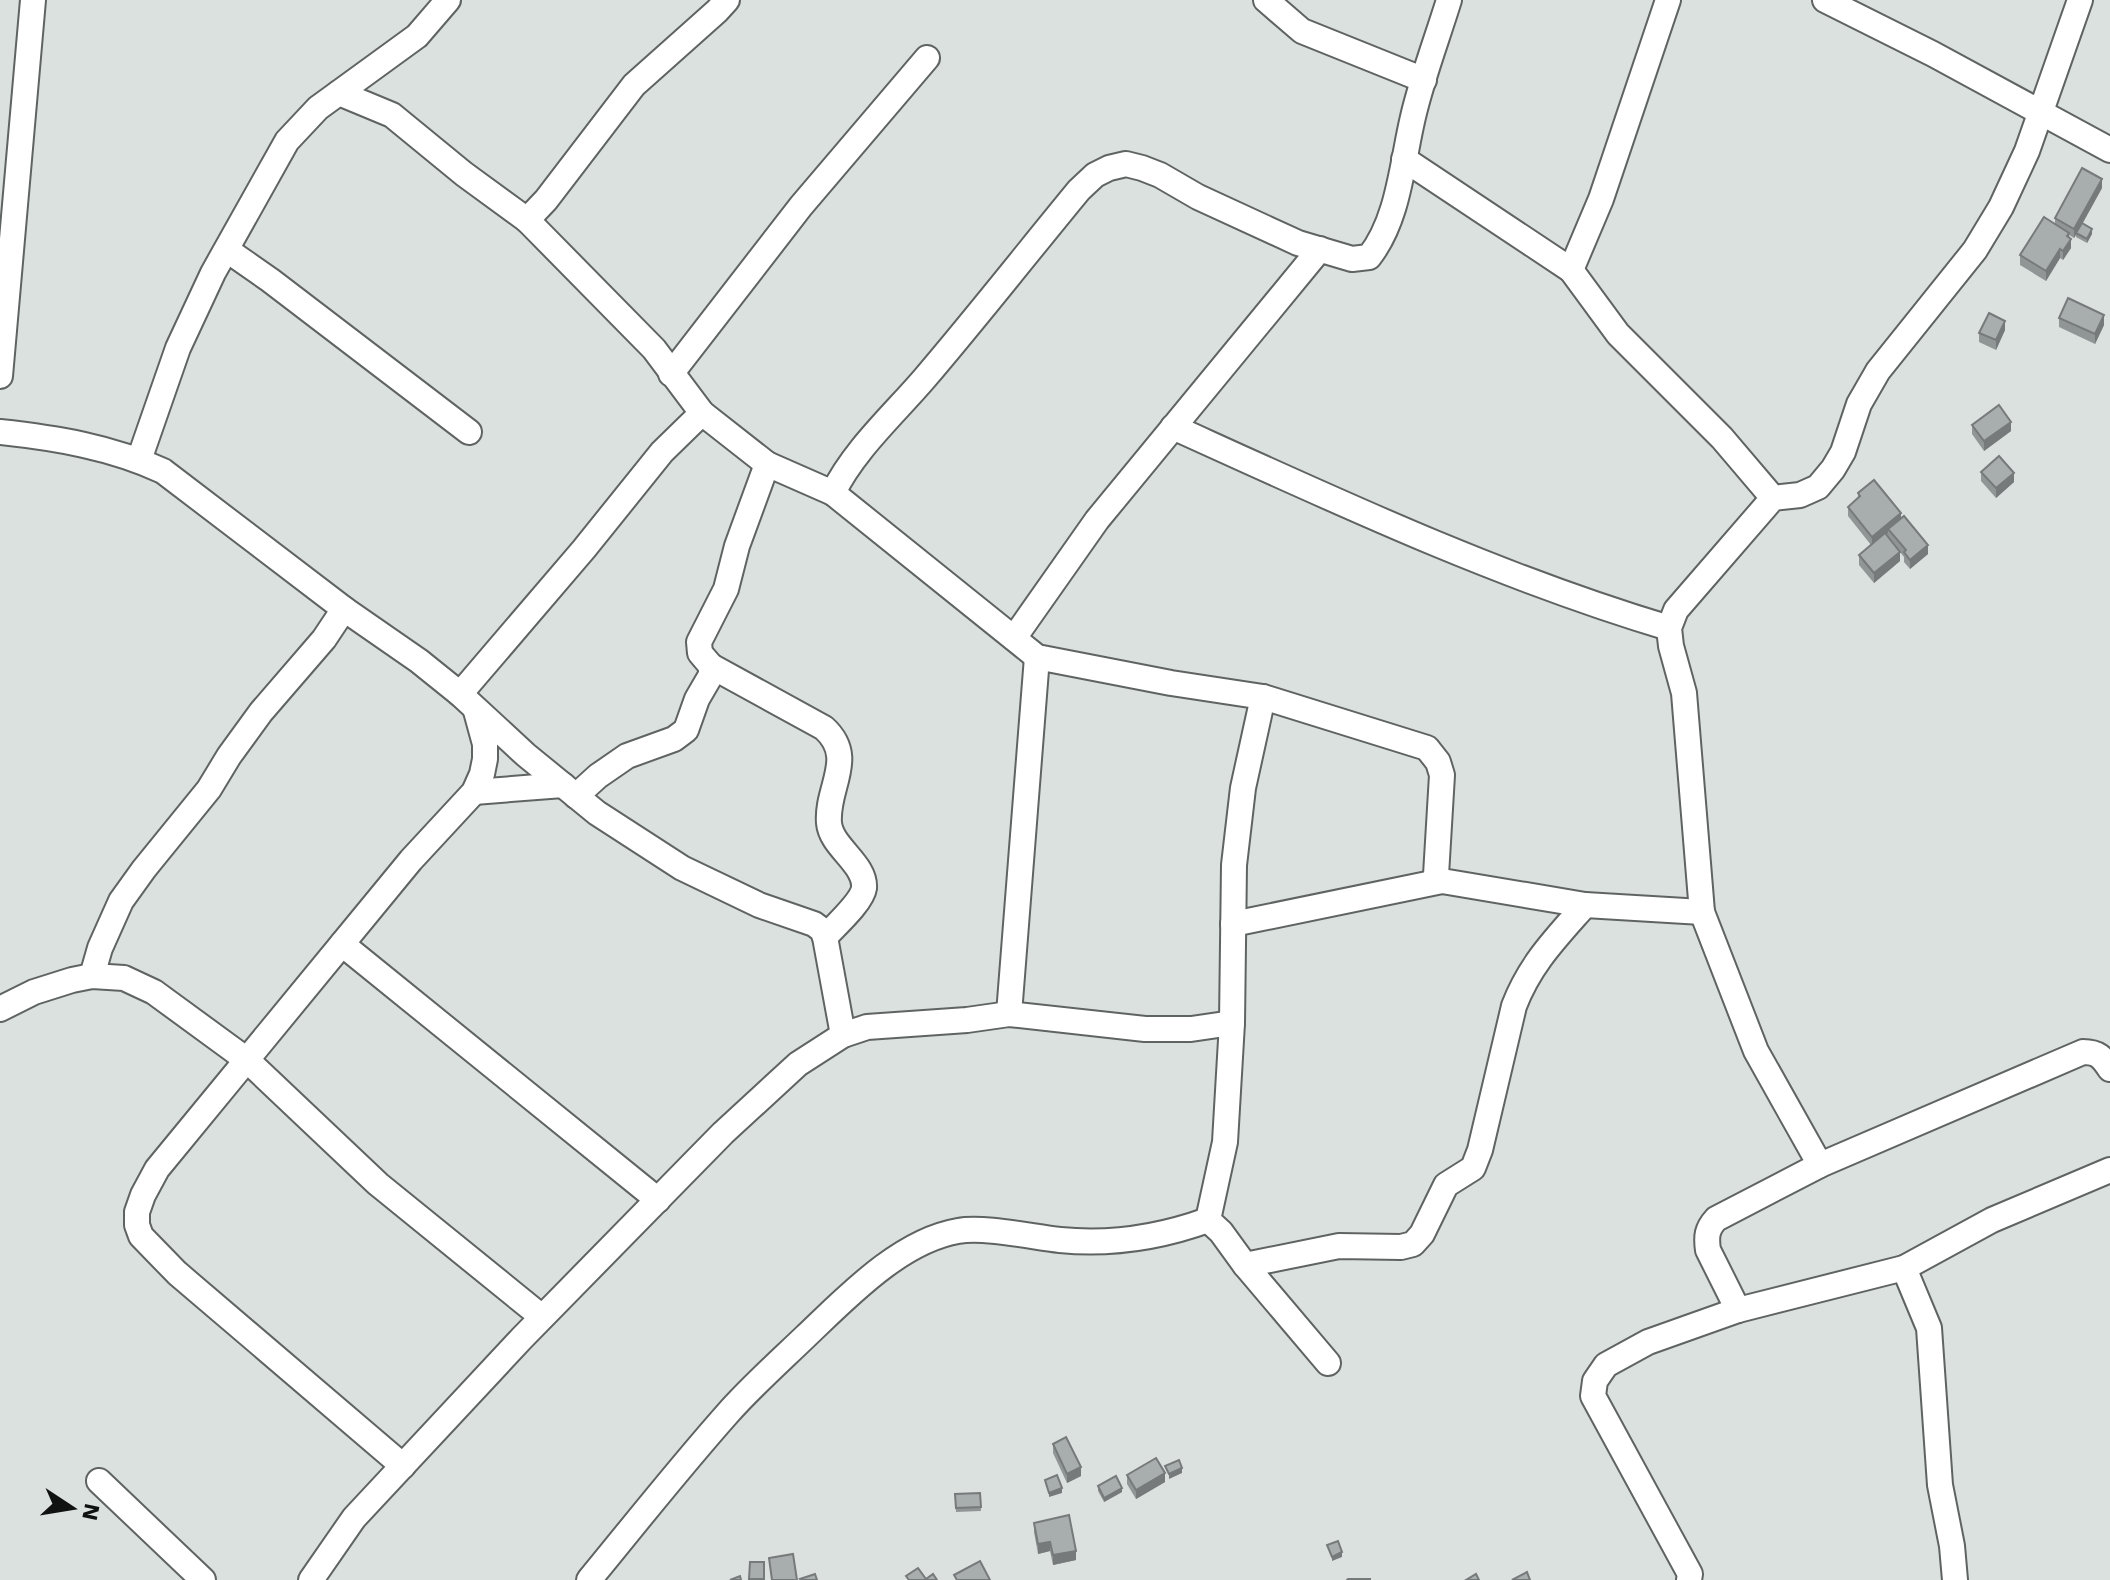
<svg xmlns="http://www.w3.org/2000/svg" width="2110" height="1580" font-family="'Work Sans',sans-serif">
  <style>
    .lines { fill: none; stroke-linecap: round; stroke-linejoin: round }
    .minor-casing { stroke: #5f6462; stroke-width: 28 }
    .minor { stroke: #fff; stroke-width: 24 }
    .wall { fill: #909696 }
    .shaded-wall { fill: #767a7a }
    .building { fill: #a8aeae; stroke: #767a7a; stroke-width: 2 }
  </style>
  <rect width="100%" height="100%" fill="#dbe1de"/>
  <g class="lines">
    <defs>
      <g id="minor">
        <polyline points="1266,0 1302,31 1424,80"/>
        <polyline points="1825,0 1933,54 2110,150"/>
        <path d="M339,93L392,115L464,174L527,220L654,349L702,413L767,464L833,493C853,451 894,414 924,379C977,317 1027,253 1079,190L1095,175L1109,168L1126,164L1142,168L1160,175L1198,197L1298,243L1352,259L1369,257C1399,219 1402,163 1413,117C1422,78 1437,39 1449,0"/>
        <polyline points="1404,159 1571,270 1618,334 1722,438 1773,498"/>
        <polyline points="527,220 546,200 634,85 717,11 727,0"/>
        <polyline points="227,250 270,280 469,432"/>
        <polyline points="1571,270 1601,199 1668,0"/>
        <polyline points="671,374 801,206 927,58"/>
        <polyline points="0,376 33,0"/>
        <path d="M1173,427C1336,501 1498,577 1669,628"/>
        <path d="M0,432C56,438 111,447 163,471L344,609L419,661L460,694L526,755L597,813L682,868L759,905L814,924L822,930L825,937L843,1035"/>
        <polyline points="139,460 178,348 213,273 287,141 318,108 417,36 448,0"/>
        <polyline points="833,493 1037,657 1171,683 1263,697 1427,748 1438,762 1442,775 1436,875 1442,881 1585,905 1702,912"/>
        <polyline points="1014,638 1097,520 1320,249"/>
        <path d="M711,666L824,728C857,758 826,787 829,823C831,847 866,864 864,888C862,902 835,926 825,937"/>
        <polyline points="460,694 584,549 662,452 702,413"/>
        <polyline points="1263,697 1243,788 1234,865 1232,1023 1225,1142 1208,1220 1221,1232 1245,1265 1328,1363"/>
        <polyline points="474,792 563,785"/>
        <polyline points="576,796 598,776 627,756 674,739 686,730 697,699 711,675 711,666 700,653 699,642 726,589 737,546 767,464"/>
        <polyline points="1233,924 1442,881"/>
        <polyline points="342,944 658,1200"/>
        <polyline points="92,976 100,948 121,901 144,869 209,789 229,756 261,712 324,639 344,609"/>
        <polyline points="0,1009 34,992 72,980 92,976 124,978 154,992 247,1060 378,1184 542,1317"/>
        <polyline points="1009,1014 1037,657"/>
        <polyline points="1820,1165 1756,1051 1702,912 1684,693 1671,646 1669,628 1676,610 1773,498 1800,495 1818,487 1833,469 1843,452 1859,404 1878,371 1975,250 2001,207 2027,151 2080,0"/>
        <path d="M1245,1265L1339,1246L1401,1247L1413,1244L1422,1234L1446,1185L1473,1168L1480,1150L1514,1006C1530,964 1556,938 1585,905"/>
        <polyline points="1904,1268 1929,1328 1940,1485 1952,1546 1955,1580"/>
        <path d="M1738,1310L1708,1250C1706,1236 1707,1229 1716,1219L1820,1165L2083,1052C2098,1052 2102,1057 2110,1069"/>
        <polyline points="403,1466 177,1273 141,1236 137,1225 137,1212 143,1195 157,1169 411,860 474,792 482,774 485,759 485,744 476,711"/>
        <polyline points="99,1481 203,1580"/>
        <polyline points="311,1580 354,1518 522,1338 723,1133 798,1064 843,1035 867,1027 967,1020 1009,1014 1145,1029 1191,1029 1232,1023"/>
        <path d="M589,1580C635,1524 680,1467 728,1413C752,1386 780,1361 806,1336C847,1297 900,1241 958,1231C984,1226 1032,1237 1060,1240C1110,1245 1161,1237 1208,1220"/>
        <polyline points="1689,1580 1690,1574 1593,1396 1595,1381 1606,1365 1648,1342 1738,1310 1904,1268 1992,1220 2110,1170"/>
      </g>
    </defs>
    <!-- minor casing -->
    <use href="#minor" class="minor-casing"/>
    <!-- minor -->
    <use href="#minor" class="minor"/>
  </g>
  <!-- wall -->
  <g class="wall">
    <polygon points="2102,188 2083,223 2092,234 2087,243 2076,237 2076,235 2074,238 2069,235 2071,248 2063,260 2060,258 2046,281 2020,265 2020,255 2055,224 2055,218"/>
    <polygon points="2059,318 2104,325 2095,344 2059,327"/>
    <polygon points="2005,330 1996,350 1979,342 1979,333"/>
    <polygon points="1972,425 2011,431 1984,451 1972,434"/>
    <polygon points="1981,472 2014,482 1996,498 1981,481"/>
    <polygon points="1858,493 1901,519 1928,554 1910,569 1904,562 1904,557 1900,552 1900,561 1874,583 1859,565 1859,555 1871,545 1848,516 1848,507 1858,498"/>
    <polygon points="1053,1444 1081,1476 1067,1483 1053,1453"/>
    <polygon points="1127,1475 1165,1482 1136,1499 1127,1484"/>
    <polygon points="1098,1486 1122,1492 1104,1502 1098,1491"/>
    <polygon points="980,1493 981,1511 956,1512 955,1494"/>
    <polygon points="1034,1523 1076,1560 1053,1565 1050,1551 1038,1554 1034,1532"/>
  </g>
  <!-- shaded-wall -->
  <g class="shaded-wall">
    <polygon points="2102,179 2102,188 2074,238 2074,229"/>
    <polygon points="2092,229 2092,234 2087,243 2087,239"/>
    <polygon points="2069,233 2069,241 2071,239 2071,248 2063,260 2063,251 2067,236"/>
    <polygon points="2060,249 2060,258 2046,281 2046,271"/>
    <polygon points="2104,315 2104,325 2095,344 2095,334"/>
    <polygon points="2005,321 2005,330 1996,350 1996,340"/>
    <polygon points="2011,422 2011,431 1984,451 1984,441"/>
    <polygon points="2014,473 2014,482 1996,498 1996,488"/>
    <polygon points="1901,513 1901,522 1888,529 1888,533 1872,546 1872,537"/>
    <polygon points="1928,545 1928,554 1910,569 1910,560"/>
    <polygon points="1900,552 1900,561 1874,583 1874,573"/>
    <polygon points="1081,1467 1081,1476 1067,1483 1067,1474"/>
    <polygon points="1182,1468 1182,1473 1169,1479 1169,1474"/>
    <polygon points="1165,1473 1165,1482 1136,1499 1136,1490"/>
    <polygon points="1062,1488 1062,1493 1049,1497 1049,1493"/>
    <polygon points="1122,1488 1122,1492 1104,1502 1104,1498"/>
    <polygon points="1050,1542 1050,1551 1038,1554 1038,1544"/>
    <polygon points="1076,1551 1076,1560 1053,1565 1053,1555"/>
    <polygon points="1342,1552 1342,1557 1332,1561 1332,1557"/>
  </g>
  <!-- building -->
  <g class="building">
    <polygon points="2082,168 2102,179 2074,229 2055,218"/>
    <polygon points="2044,217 2069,233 2067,236 2071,239 2063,251 2060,249 2046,271 2020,255"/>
    <polygon points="2082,223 2092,229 2087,239 2076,233"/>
    <polygon points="2068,298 2104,315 2095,334 2059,318"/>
    <polygon points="1989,313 2005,321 1996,340 1979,333"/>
    <polygon points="1999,405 2011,422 1984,441 1972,425"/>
    <polygon points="1999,456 2014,473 1996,488 1981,472"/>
    <polygon points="1874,480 1901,513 1872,537 1848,507 1860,496 1858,493"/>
    <polygon points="1904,516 1928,545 1910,560 1904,552 1906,550 1888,529"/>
    <polygon points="1885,533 1900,552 1874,573 1859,555"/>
    <polygon points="1066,1437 1081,1467 1067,1474 1053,1444"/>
    <polygon points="1156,1458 1165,1473 1136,1490 1127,1475"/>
    <polygon points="1179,1460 1182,1468 1169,1474 1165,1466"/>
    <polygon points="1057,1475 1062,1488 1049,1493 1045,1480"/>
    <polygon points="1116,1476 1122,1488 1104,1498 1098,1486"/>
    <polygon points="980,1493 981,1507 956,1508 955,1494"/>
    <polygon points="1069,1515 1076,1551 1053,1555 1050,1542 1038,1544 1034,1523"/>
    <polygon points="1338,1541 1342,1552 1332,1557 1327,1545"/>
    <polygon points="793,1554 797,1580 772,1580 769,1558"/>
    <polygon points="980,1561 990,1580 957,1580 954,1575"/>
    <polygon points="750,1562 764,1562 764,1579 749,1579"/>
    <polygon points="918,1568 926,1579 933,1574 937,1580 909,1580 906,1576"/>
    <polygon points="1527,1572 1530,1580 1512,1580"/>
    <polygon points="815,1574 817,1580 801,1580 800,1579"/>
    <polygon points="1476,1574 1479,1580 1466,1580"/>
    <polygon points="740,1576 741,1580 730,1580"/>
    <polygon points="1348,1579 1370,1579 1370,1580 1347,1580"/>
  </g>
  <!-- north arrow -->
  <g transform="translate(72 1508) rotate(102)" stroke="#dbe1de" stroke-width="6" paint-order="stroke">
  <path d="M0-6L14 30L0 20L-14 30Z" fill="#101211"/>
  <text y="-12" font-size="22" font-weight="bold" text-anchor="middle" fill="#101211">N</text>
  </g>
</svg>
